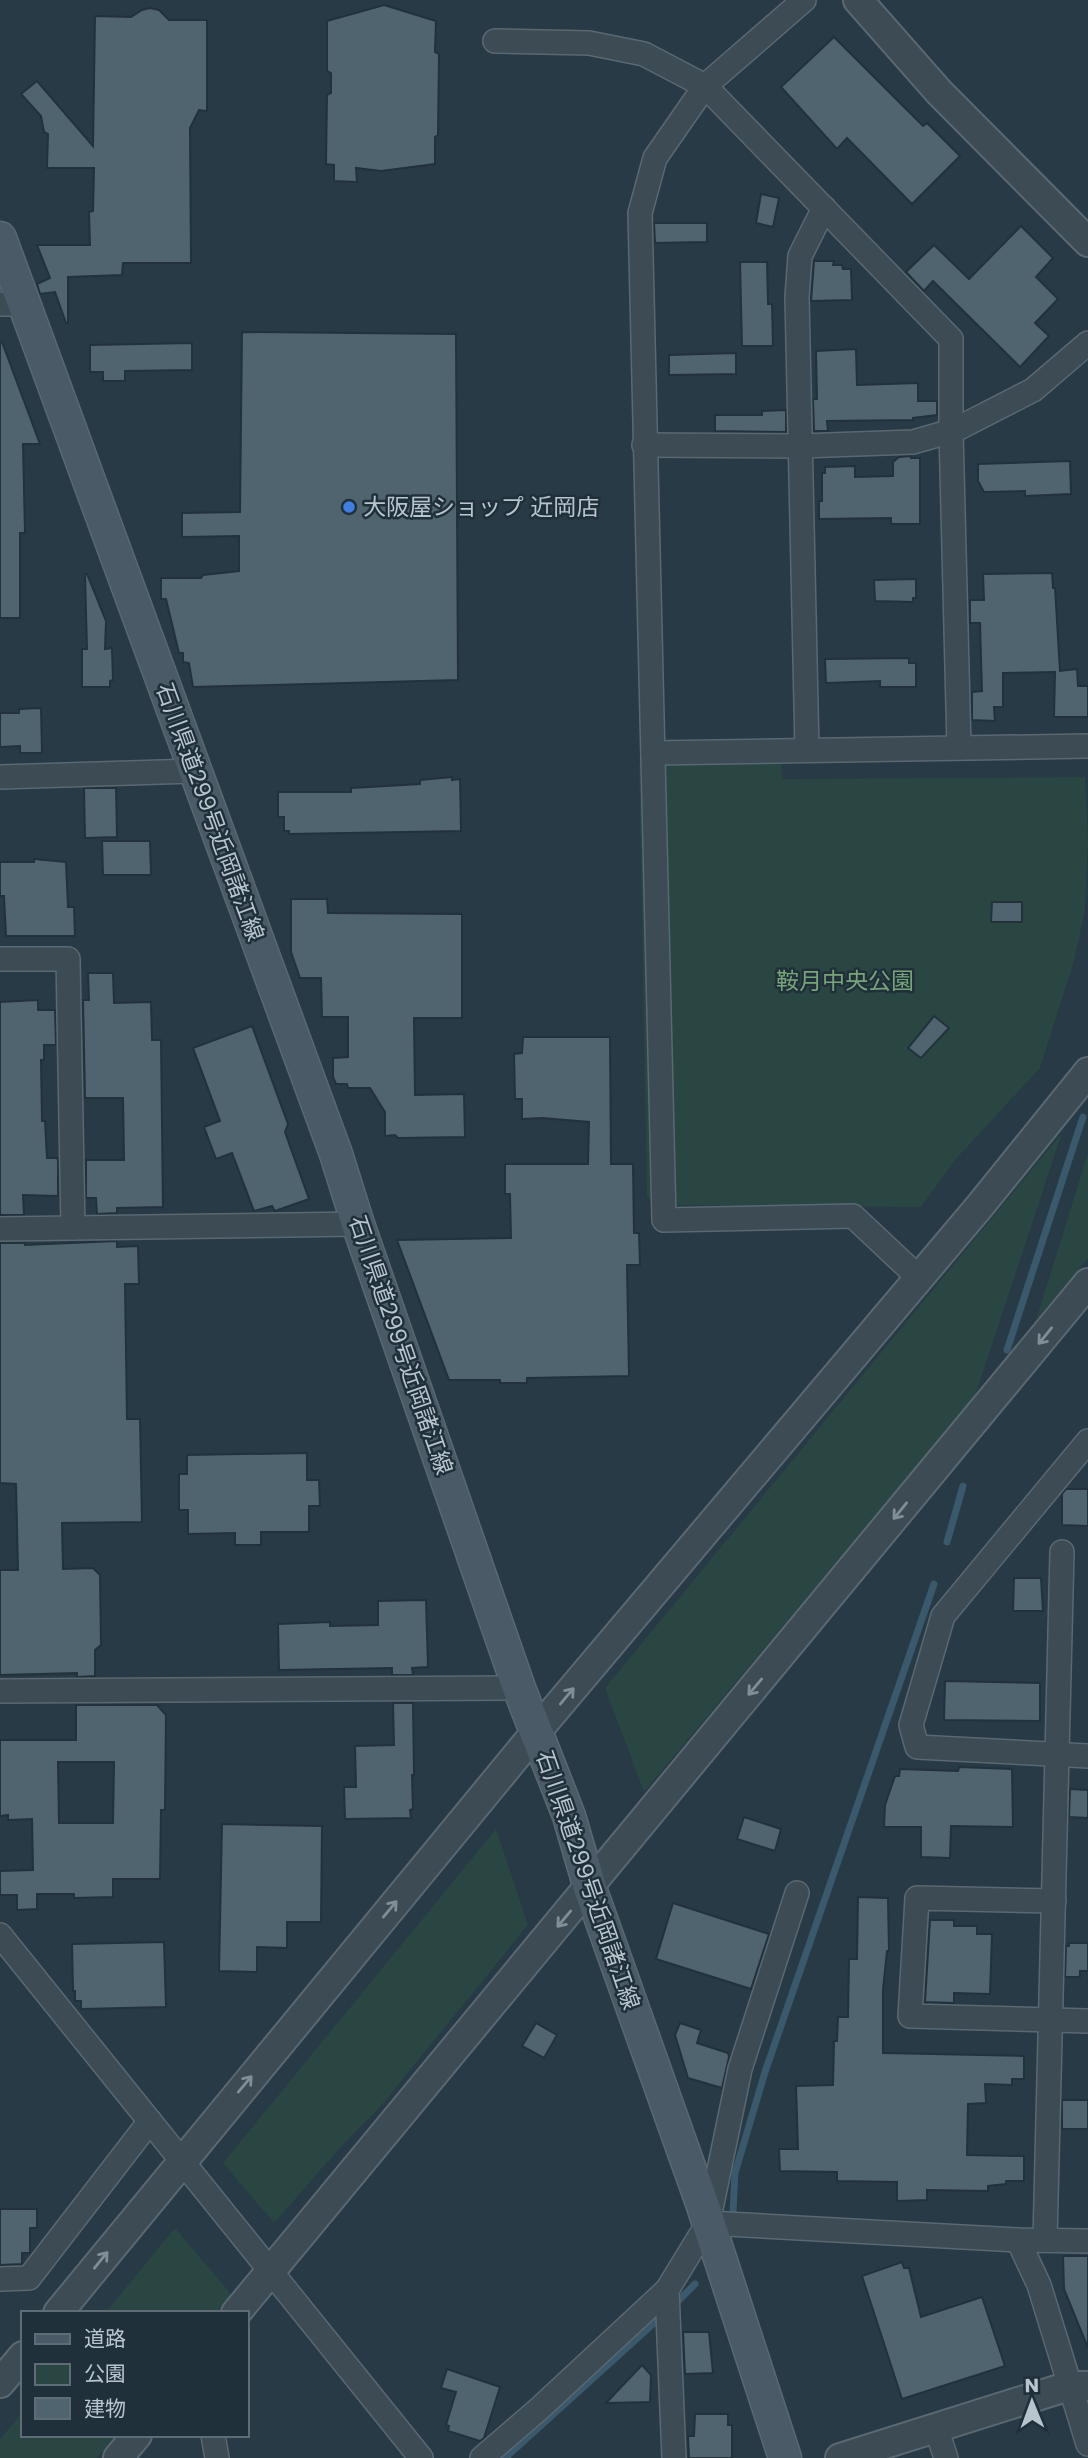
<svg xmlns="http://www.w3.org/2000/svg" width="1088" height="2458" font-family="Poppins,'Noto Sans JP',sans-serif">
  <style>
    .green { fill: #294643 }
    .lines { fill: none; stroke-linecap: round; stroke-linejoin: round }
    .stream { stroke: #3b596c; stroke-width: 7 }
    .building { fill: #506470; stroke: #22323c; stroke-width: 2; fill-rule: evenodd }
    .minor-casing { stroke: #5a6872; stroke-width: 26 }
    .tertiary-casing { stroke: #5a6872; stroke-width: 32 }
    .secondary-casing { stroke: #5a6872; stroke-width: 35 }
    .minor { stroke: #3c4b54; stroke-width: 23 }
    .tertiary { stroke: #3c4b54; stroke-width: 28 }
    .secondary { stroke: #4a5b67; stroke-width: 32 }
    .oneway { stroke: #818e97 }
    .shop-dot { fill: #3f7fe0; stroke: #20303a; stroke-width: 2.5 }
    .labels { text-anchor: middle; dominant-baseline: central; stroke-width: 5; stroke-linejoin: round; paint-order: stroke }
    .poi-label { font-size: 23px; fill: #b9c5ce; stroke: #20303a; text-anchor: start }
    .street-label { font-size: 23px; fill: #b9c5ce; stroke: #20303a }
    .park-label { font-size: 23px; fill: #77a478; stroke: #20303a }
  </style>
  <rect width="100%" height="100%" fill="#273a45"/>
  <!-- green -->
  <g class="green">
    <polygon points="781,760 782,779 1085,777 1088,842 1085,910 1074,961 1040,1068 955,1160 921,1207 654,1205 647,1196 639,763"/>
    <polygon points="1062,1133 975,1396 644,1792 605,1688"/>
    <polygon points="1088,1153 1088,1258 1036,1320"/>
    <polygon points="496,1829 528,1925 380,2107 339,2149 274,2223 223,2163"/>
    <polygon points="175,2228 231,2294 216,2313 105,2313"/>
    <polygon points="23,2412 23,2435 116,2435 97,2458 0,2458 0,2439"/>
  </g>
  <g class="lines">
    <!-- stream -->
    <g class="stream">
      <polyline points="1007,1350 1083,1117"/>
      <polyline points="947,1542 963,1486"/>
      <polyline points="733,2212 735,2173 765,2072 934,1584"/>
      <polyline points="672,2307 695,2284"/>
      <polyline points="505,2458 663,2315"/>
    </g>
  </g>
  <!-- building -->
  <g class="building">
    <polygon points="384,5 436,21 435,52 439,54 438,135 435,137 435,164 381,171 356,168 357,182 334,181 334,165 326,164 327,95 331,93 331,73 327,71 327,21"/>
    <polygon points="150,8 159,10 169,20 207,20 207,111 199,110 190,128 191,263 123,263 122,275 68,277 68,323 66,323 55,292 40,294 37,284 50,278 37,245 90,245 89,212 93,211 94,168 47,168 48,134 44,132 41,116 21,94 37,81 93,146 95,16 131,17 142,10"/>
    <polygon points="834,37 923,126 927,123 960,156 912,204 847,138 837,149 781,87"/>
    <polygon points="761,194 779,198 773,227 756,223"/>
    <polygon points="654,223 707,223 707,242 655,243"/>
    <polygon points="1021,226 1053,258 1036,277 1058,299 1035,323 1049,336 1020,367 933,281 924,291 906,272 934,245 969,279"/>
    <polygon points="814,261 834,261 833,265 842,265 843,269 851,269 852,300 811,301"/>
    <polygon points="740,262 767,262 768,304 772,304 773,346 742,346"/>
    <polygon points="242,332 456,334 458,680 193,687 189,663 183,662 183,653 179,653 166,599 161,599 161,578 201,578 203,575 239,571 239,536 182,537 182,513 240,512"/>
    <polygon points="2,342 40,444 23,444 25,533 20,533 20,618 0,618 0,343"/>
    <polygon points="192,343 192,370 125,371 125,381 103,381 103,372 90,372 90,345"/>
    <polygon points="856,349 857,385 918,383 918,401 937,401 937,415 913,418 913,420 827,421 828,431 814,431 813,399 817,399 816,351"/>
    <polygon points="736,353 736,374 669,375 669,355"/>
    <polygon points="786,410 786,432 715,431 715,415 762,415 762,411"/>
    <polygon points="911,456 911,458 920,458 920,524 891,524 891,518 819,519 819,501 822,501 822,473 825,473 825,467 855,466 855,477 893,476 893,462 899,457"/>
    <polygon points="1070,461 1071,494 1025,496 1025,491 984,492 978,481 978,464"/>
    <polygon points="1052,573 1053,588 1055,588 1060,671 1077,669 1078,686 1088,686 1088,717 1054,717 1055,672 1003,673 1003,707 994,707 995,721 972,720 972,692 982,691 980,623 970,623 970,600 984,600 983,574"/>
    <polygon points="85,574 87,574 106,621 105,649 112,648 113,680 110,681 110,687 82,687 82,649 87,649"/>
    <polygon points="916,579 916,598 913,598 913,602 875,601 874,580"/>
    <polygon points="909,658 909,663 916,663 916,687 880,687 880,681 826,683 825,659"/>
    <polygon points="41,708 42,753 20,753 20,746 0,747 0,713 19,713 19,709"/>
    <polygon points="452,777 452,780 460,779 461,831 289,834 289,831 284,831 284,817 278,817 278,792 351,792 351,788 420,784 420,780"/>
    <polygon points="84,788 116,788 117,837 85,838"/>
    <polygon points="102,841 150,841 151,875 103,875"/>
    <polygon points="34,859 66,862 68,907 74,907 75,936 6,936 4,896 0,896 0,862 34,862"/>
    <polygon points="291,899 327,899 328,913 462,914 462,1018 414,1018 415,1095 464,1094 465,1137 398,1138 395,1135 385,1136 385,1112 370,1088 348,1088 347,1084 336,1084 333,1077 333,1058 348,1057 348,1017 322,1017 321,978 300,978 291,952"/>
    <polygon points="992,902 1022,902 1022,922 991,922"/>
    <polygon points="88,973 113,973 114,1003 151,1002 152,1040 161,1040 163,1207 117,1208 117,1213 97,1214 96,1198 86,1198 86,1160 124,1160 123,1098 85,1098 83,1000 89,1000"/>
    <polygon points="38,1000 38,1010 55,1010 56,1045 44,1045 44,1060 41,1060 42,1121 45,1121 47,1158 57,1158 58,1160 58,1196 23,1195 24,1215 0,1215 0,1002"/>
    <polygon points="934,1016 949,1028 921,1058 908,1048"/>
    <polygon points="252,1026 288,1124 285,1132 309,1199 275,1211 272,1206 254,1211 232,1153 216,1159 204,1127 220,1121 193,1048"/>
    <polygon points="523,1037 610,1037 611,1164 633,1164 634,1233 639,1233 640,1265 627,1265 629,1376 527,1378 527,1383 500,1383 500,1380 449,1380 397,1240 511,1238 510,1194 505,1194 505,1164 588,1164 589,1122 542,1118 522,1119 522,1099 515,1099 514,1054 522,1053"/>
    <polygon points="117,1241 117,1247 138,1246 139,1284 125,1284 127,1419 140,1419 142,1522 62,1523 63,1569 93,1568 100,1575 101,1645 95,1650 95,1676 77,1677 77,1673 0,1675 0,1570 18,1570 16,1484 0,1483 0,1243 25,1243 25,1245"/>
    <polygon points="307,1453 307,1480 319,1480 320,1506 309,1506 309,1532 261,1532 261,1545 235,1545 235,1533 188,1534 188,1510 179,1510 179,1474 187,1474 187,1455"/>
    <polygon points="1066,1489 1088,1489 1088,1526 1062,1525 1062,1494"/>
    <polygon points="1014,1578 1041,1578 1043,1611 1013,1611"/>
    <polygon points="426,1600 428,1667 412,1668 413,1675 392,1675 392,1668 279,1670 278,1624 330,1622 330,1626 378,1625 378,1601"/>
    <polygon points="945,1681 1040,1683 1040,1721 944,1720"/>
    <polygon points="393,1703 413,1703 414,1775 412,1775 413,1809 410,1810 411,1818 345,1819 344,1787 356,1787 355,1746 394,1745"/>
    <path d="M76,1705H157L166,1715L165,1810H161L160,1879H113V1897L74,1898V1894H37V1909L17,1910V1895H0V1871L33,1870L32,1819L8,1820V1815L0,1816V1740H76ZM58,1762H114L113,1823H59Z"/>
    <polygon points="959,1767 1012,1769 1013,1827 951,1826 950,1858 921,1857 921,1827 884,1827 885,1805 895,1776 899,1776 900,1769 958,1771"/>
    <polygon points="1070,1789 1088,1790 1088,1818 1069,1817"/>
    <polygon points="744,1817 781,1829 775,1851 737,1839"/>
    <polygon points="222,1824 322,1826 321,1922 287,1922 287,1948 257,1947 257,1972 219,1971"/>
    <polygon points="858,1897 888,1898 889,1951 887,1951 883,1990 883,2053 1024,2056 1024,2079 1012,2079 1012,2085 985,2084 986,2103 968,2104 967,2155 1024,2156 1024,2181 1006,2181 1006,2184 988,2186 988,2191 927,2190 927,2200 897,2201 897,2182 837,2181 837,2172 780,2171 779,2149 798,2149 796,2086 833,2085 834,2041 837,2041 838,2017 848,2017 849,1959 857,1959"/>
    <polygon points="673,1903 769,1934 751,1989 656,1959"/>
    <polygon points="930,1920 954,1920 954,1926 977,1926 977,1934 992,1934 990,1994 954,1993 954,2003 925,2002"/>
    <polygon points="164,1942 166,2007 81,2009 81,2001 75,2001 75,1991 73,1991 72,1944"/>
    <polygon points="1069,1943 1088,1943 1088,1971 1080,1971 1080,1977 1065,1977 1066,1946 1069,1946"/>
    <polygon points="536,2023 557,2035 544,2058 522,2046"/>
    <polygon points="680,2023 701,2030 697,2043 728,2053 729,2057 722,2088 688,2078 675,2035"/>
    <rect x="1062" y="2100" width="26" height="29"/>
    <polygon points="0,2209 37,2209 37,2228 30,2228 30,2253 22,2253 22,2264 0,2265"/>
    <polygon points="1063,2256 1088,2256 1088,2348 1064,2289"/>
    <polygon points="902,2262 904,2268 909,2268 921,2317 982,2297 1005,2366 902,2399 862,2276"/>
    <polygon points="683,2332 709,2332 713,2373 685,2374"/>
    <polygon points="642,2365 651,2375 650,2402 606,2403"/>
    <polygon points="447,2369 500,2387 484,2438 480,2441 448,2431 449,2426 446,2425 456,2392 441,2388"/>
    <polygon points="695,2414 728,2414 728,2425 732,2425 732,2458 689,2458 688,2436 694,2436"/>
  </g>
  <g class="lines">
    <defs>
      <g id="minor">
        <polyline points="804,0 705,86 655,158 640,213 664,1220 853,1216 919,1278"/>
        <polyline points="495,41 589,43 644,54 705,86 951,339 951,431 959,748"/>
        <polyline points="0,304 23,304"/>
        <polyline points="644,445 801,446 913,442 955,430 1033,390 1088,343"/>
        <polyline points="807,750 797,297 800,256 824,208"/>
        <polyline points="653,753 1088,746"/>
        <polyline points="0,777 194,771"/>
        <polyline points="0,959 68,959 73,1228"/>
        <polyline points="0,1229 358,1224"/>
        <polyline points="1088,1441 943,1616 911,1725 917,1747 1088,1756"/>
        <polyline points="0,1691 519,1688"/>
        <polyline points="1054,1901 917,1898 910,2016 1088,2021"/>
        <polyline points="0,1935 421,2458"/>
        <polyline points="708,2223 1018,2240 1088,2241"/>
        <polyline points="1018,2240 1039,2285 1088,2444"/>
        <polyline points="1045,2240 1062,1552"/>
        <polyline points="0,2279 29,2278 150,2121"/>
        <polyline points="667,2290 674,2458"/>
        <polyline points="936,2428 946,2458"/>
        <polyline points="213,2435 217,2458"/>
        <polyline points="482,2458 540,2408 667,2290 708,2223 740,2069 797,1893"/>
      </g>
      <g id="tertiary">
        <polyline points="858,0 939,92 1088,242"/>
        <polyline points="58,2313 536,1732 979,1207 1088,1072"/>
        <polyline points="236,2313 1088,1283"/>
        <polyline points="0,2383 23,2356"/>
        <polyline points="118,2458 137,2435"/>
        <polyline points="840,2458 1069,2386 1088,2386"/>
      </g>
      <polyline id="secondary" points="0,238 336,1154 358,1224 519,1688 569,1816 590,1888 703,2206 785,2458"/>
    </defs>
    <!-- minor casing -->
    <use href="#minor" class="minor-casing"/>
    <!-- tertiary casing -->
    <use href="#tertiary" class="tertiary-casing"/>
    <!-- secondary casing -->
    <use href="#secondary" class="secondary-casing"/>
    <!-- minor -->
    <use href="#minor" class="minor"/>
    <!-- tertiary -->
    <use href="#tertiary" class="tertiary"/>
    <!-- secondary -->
    <use href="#secondary" class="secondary"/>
  </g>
  <!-- one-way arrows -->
  <defs><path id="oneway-shaft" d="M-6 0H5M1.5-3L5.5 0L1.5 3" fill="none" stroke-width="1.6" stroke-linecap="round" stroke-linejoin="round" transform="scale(1.75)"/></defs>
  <g class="oneway">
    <use href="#oneway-shaft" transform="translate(1045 1336) rotate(129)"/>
    <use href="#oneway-shaft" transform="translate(900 1511) rotate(129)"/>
    <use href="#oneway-shaft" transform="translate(755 1687) rotate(130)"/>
    <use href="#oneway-shaft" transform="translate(567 1696) rotate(-50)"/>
    <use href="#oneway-shaft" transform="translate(390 1909) rotate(-50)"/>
    <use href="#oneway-shaft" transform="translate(564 1919) rotate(130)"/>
    <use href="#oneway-shaft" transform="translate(245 2084) rotate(-50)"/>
    <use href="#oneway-shaft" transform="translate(101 2260) rotate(-51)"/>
  </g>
  <!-- markers -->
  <circle class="shop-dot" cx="349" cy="507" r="7"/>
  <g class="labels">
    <!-- poi labels -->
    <g class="poi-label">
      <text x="363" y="507">大阪屋ショップ 近岡店</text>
    </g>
    <!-- street labels -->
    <g class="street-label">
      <text transform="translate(210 812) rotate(70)">石川県道299号近岡諸江線</text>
      <text transform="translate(401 1345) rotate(71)">石川県道299号近岡諸江線</text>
      <text transform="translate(588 1880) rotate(71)">石川県道299号近岡諸江線</text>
    </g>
    <!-- park labels -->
    <g class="park-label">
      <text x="845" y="981">鞍月中央公園</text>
    </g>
  </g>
  <!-- legend -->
  <rect x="21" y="2311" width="228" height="126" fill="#20303a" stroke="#5d6c75" stroke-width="2"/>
  <rect x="35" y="2334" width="35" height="10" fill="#4a5b67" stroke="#5d6c75" stroke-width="2"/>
  <text x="84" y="2346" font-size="21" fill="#b9c5ce">道路</text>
  <rect x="35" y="2364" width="35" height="21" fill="#294643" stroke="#5d6c75" stroke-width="2"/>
  <text x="84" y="2381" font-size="21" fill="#b9c5ce">公園</text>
  <rect x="35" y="2398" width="35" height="21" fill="#506470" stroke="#5d6c75" stroke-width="2"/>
  <text x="84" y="2416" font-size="21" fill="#b9c5ce">建物</text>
  <!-- north arrow -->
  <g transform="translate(1032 2402) rotate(359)" stroke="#20303a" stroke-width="5" paint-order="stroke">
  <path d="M0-5L12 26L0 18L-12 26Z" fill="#b9c5ce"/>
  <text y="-10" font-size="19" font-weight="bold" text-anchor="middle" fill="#b9c5ce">N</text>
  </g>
</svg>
